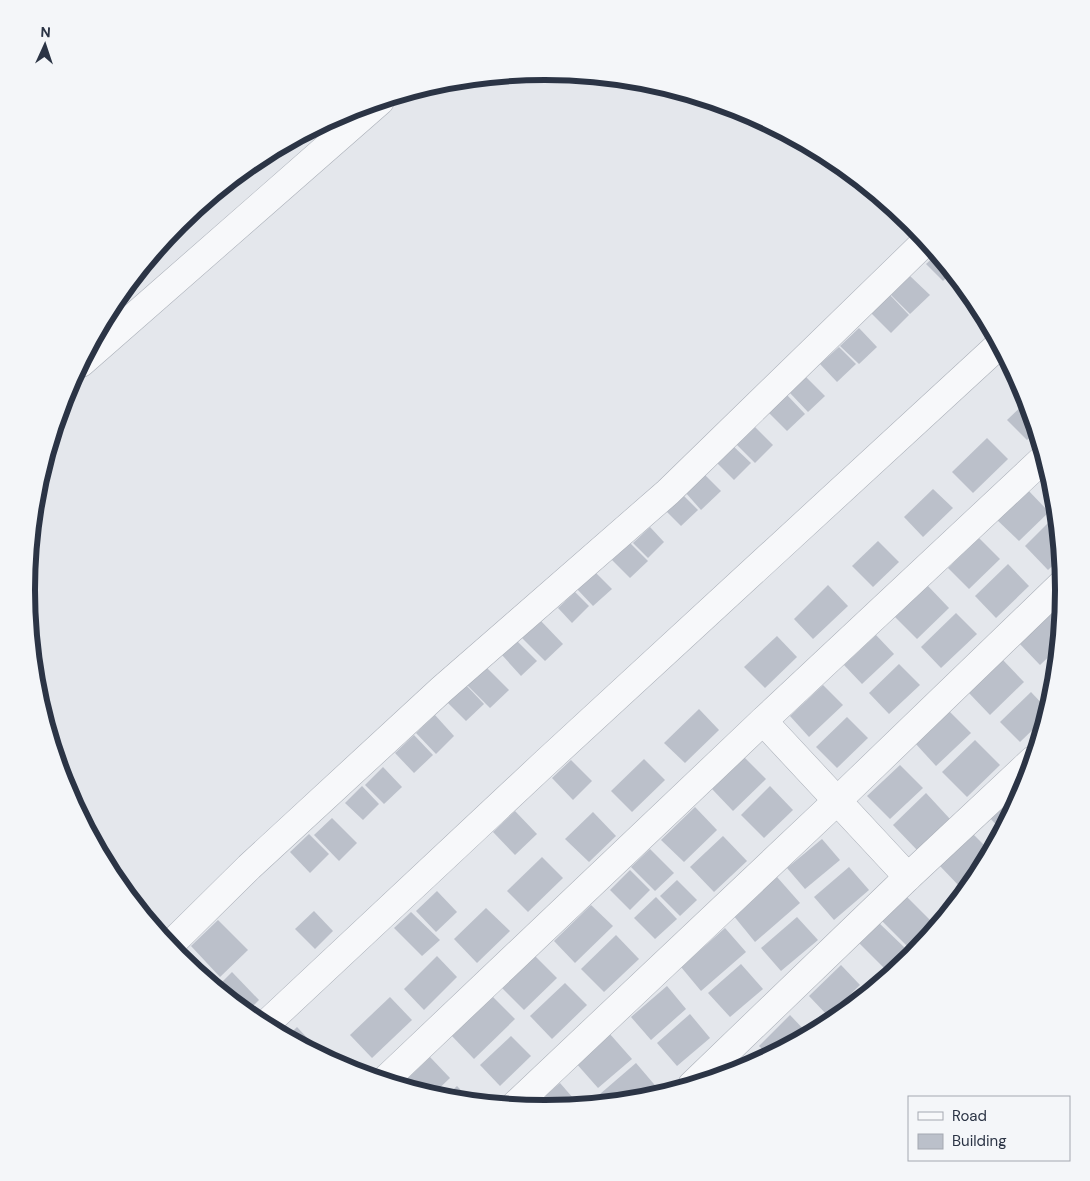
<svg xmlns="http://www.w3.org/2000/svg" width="1090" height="1181" font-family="'DM Sans',sans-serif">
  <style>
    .building { fill: #bbc0ca }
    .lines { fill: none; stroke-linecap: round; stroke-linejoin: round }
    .minor-casing { stroke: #a9aeb7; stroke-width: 29 }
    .minor { stroke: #f7f8fa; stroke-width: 28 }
    .rim { fill: none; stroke: #2b3445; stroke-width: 6 }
  </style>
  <rect width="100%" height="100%" fill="#e4e7ec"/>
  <!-- building -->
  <g class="building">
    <polygon points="937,254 952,272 943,281 926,264"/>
    <polygon points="910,276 930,295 910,314 891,295"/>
    <polygon points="890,295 909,315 891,333 871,313"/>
    <polygon points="859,328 877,347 859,364 840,346"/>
    <polygon points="839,347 856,364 837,382 820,364"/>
    <polygon points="806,377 825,396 808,412 790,393"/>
    <polygon points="787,395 805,414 787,431 769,413"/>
    <polygon points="1027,401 1036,432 1027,440 1007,420"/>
    <polygon points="753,425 773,445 755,463 735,443"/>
    <polygon points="987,438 1008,459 973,493 952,472"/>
    <polygon points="732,445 751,463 734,480 715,461"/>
    <polygon points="704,474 721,491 701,510 685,492"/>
    <polygon points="1026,488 1049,512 1019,541 995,518"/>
    <polygon points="933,489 953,508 923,537 904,517"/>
    <polygon points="680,492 698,510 681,526 663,508"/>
    <polygon points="1055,516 1057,518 1061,558 1048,570 1025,546"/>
    <polygon points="650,527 664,542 648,558 633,543"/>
    <polygon points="979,538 1000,559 969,589 948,568"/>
    <polygon points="878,541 899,562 873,587 852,566"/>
    <polygon points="630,543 648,561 630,578 612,560"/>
    <polygon points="1008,564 1029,586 996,618 975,596"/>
    <polygon points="595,572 612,589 593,606 577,589"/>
    <polygon points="828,585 848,606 813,639 794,619"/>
    <polygon points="927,585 949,608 917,639 894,616"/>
    <polygon points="575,592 589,606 572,623 558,608"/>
    <polygon points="1051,610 1061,620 1058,648 1040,665 1018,642"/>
    <polygon points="956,613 977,634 941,668 921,647"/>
    <polygon points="540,620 563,644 545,661 521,637"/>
    <polygon points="876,635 894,654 862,684 844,665"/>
    <polygon points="777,636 797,657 765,688 744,667"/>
    <polygon points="517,641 537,661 521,676 502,655"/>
    <polygon points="1002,659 1024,682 990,715 968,692"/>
    <polygon points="1057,662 1055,679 1047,671"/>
    <polygon points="899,664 920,685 889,714 869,693"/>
    <polygon points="485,666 509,690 490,708 466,684"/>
    <polygon points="465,684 484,704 466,721 447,702"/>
    <polygon points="823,685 843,705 809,737 790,716"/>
    <polygon points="1031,692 1048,710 1046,717 1020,742 1000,722"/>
    <polygon points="699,709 719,730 685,763 664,743"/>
    <polygon points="949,711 971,733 936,766 915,743"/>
    <polygon points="435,715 454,736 436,754 416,733"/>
    <polygon points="847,717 868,738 837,768 816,747"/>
    <polygon points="414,735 433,755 414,773 395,753"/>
    <polygon points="975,740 1000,765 967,797 942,772"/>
    <polygon points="744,757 766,779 733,811 712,789"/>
    <polygon points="644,759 665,780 632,812 611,791"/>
    <polygon points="571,760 592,781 573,800 552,778"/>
    <polygon points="900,765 923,788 890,819 867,796"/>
    <polygon points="383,767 402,787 384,804 365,785"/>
    <polygon points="1022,784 1025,787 1024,789 1002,831 988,816"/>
    <polygon points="362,786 379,804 363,820 345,803"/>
    <polygon points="770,786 793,810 764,838 741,815"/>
    <polygon points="926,793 950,819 917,850 893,825"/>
    <polygon points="695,807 717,830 684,862 661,840"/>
    <polygon points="515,811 537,834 515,855 493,832"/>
    <polygon points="593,812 616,836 589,862 565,839"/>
    <polygon points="332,818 357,843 339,861 314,835"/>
    <polygon points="972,833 991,852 983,866 961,888 939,865"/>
    <polygon points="309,834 329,854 310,873 290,852"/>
    <polygon points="723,836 747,861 714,892 690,867"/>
    <polygon points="822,839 840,860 805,889 787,868"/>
    <polygon points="650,849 674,873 655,891 631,867"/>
    <polygon points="542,857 563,878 528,912 507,891"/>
    <polygon points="849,867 869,890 834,920 814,897"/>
    <polygon points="630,870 650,890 630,910 610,890"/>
    <polygon points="777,877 800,903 755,942 733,915"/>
    <polygon points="677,880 697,900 680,916 660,896"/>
    <polygon points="437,891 457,912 436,932 416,911"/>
    <polygon points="905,895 934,924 909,948 880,919"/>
    <polygon points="656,897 677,919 655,939 634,918"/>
    <polygon points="591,905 613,926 575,963 554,941"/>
    <polygon points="486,908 510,931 477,963 454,939"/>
    <polygon points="314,911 333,931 315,949 295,929"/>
    <polygon points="411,912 440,940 422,956 394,928"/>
    <polygon points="797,917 818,940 781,971 761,948"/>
    <polygon points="218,920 248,950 220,977 191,946"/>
    <polygon points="877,921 906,949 885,969 857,941"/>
    <polygon points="725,928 746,952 701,991 681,967"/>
    <polygon points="616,935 639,959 604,992 581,969"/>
    <polygon points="437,956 457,977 424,1010 404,989"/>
    <polygon points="535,956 557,978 524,1010 502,988"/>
    <polygon points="741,964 763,989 730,1017 708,993"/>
    <polygon points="841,965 860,985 828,1016 809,996"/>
    <polygon points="232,972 259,1000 246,1013 216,988"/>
    <polygon points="885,974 888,977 866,995 865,993"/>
    <polygon points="565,983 587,1005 552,1039 530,1016"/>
    <polygon points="667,986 686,1009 651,1040 631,1017"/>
    <polygon points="491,995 515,1019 474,1059 450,1034"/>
    <polygon points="390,997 412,1020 372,1058 350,1035"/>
    <polygon points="690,1014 710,1038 677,1066 657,1043"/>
    <polygon points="790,1015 809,1035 769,1056 759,1046"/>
    <polygon points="297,1027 323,1055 322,1056 286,1038"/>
    <polygon points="609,1033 632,1059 598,1088 575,1062"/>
    <polygon points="511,1036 531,1056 500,1086 480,1065"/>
    <polygon points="332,1055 345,1069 327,1060"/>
    <polygon points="430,1057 450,1078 431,1096 400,1086"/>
    <polygon points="636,1063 659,1090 650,1098 646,1099 596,1104 593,1100"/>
    <polygon points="739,1063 745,1069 726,1075"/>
    <polygon points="560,1083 580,1106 545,1109 531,1108"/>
    <polygon points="457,1086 472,1102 443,1099"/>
  </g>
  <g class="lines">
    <defs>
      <g id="minor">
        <polyline points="81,363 380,101"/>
        <polyline points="763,721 908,877"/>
        <polyline points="169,946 249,867 442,689 668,492 926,241"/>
        <polyline points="264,1026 546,762 999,345"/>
        <polyline points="384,1081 763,721 1044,458"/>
        <polyline points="692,1085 908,877 1033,760"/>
        <polyline points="514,1106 838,800 1063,583"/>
      </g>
    </defs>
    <!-- minor casing -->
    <use href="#minor" class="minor-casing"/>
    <!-- minor -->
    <use href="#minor" class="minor"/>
  </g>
  <!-- crop -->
  <path d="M0 0H1090V1181H0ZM35 590a510 510 0 1 1 1020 0a510 510 0 1 1-1020 0Z" fill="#f4f6f9" fill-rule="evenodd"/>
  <path class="rim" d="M35 590a510 510 0 1 1 1020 0a510 510 0 1 1-1020 0Z"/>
  <!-- legend -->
  <rect x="908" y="1096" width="162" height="65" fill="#f4f6f9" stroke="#a4a8b1"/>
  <rect x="918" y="1112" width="25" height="8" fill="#f7f8fa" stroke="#a4a8b1"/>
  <text x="952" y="1121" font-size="15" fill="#2b3445">Road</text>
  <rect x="918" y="1134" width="25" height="15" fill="#bbc0ca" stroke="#a4a8b1"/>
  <text x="952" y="1146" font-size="15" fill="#2b3445">Building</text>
  <!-- north arrow -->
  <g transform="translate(45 45) rotate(3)" stroke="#f4f6f9" stroke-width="4" paint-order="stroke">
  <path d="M0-4L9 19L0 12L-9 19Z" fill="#2b3445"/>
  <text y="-8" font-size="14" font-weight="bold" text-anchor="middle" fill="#2b3445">N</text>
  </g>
</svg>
